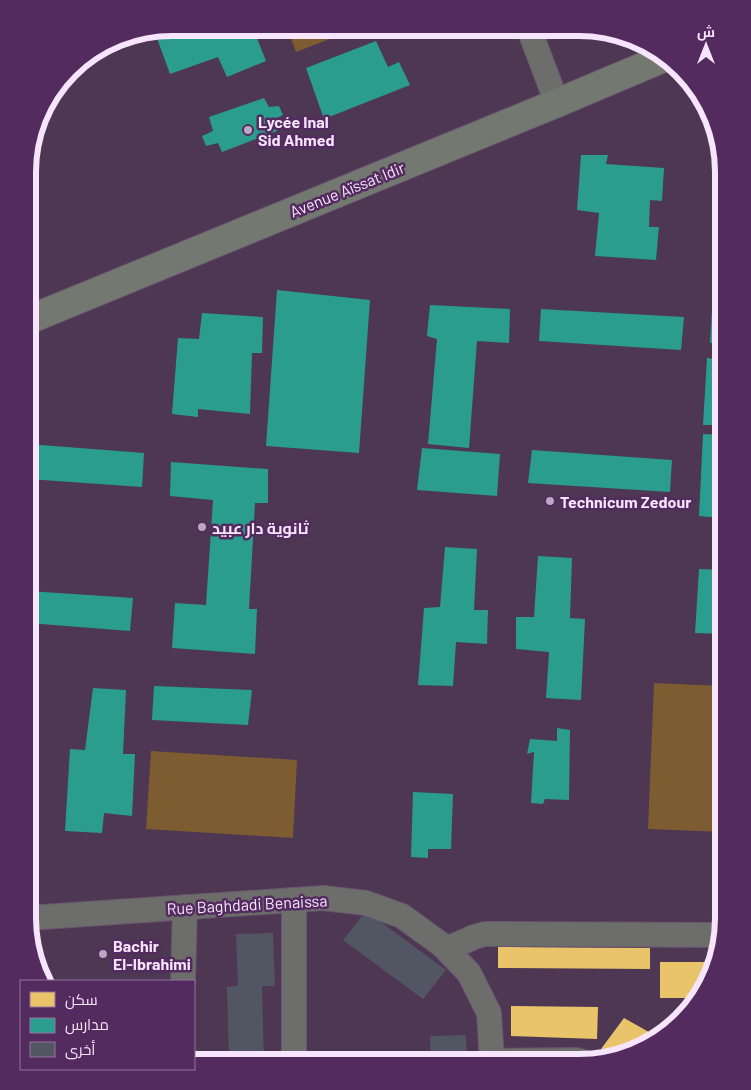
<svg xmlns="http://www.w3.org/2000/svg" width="751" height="1090" font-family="Barlow,Cairo,sans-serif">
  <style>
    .green { fill: #7c5c30 }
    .homes { fill: #e9c46a }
    .schools { fill: #2a9d8f }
    .building { fill: #525663 }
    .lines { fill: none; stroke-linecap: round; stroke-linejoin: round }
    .minor-casing { stroke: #67556c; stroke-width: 26 }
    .major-casing { stroke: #67556c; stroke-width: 30 }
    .minor { stroke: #6d6d6c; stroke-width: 24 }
    .major { stroke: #737871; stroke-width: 28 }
    .poi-dot { fill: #bca7c2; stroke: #532b5f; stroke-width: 2 }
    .labels { text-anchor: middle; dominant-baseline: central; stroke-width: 5; stroke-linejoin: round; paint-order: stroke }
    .poi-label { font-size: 16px; font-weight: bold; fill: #f7e4fd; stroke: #532b5f; text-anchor: start }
    .street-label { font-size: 16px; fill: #f7e4fd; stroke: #532b5f }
    .rim { fill: none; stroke: #f7e4fd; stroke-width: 6 }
  </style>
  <rect width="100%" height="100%" fill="#4d3753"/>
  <!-- green -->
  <g class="green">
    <polygon points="287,28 358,28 296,52"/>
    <polygon points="654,683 723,686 723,832 648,829"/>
    <polygon points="151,751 297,760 293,838 146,829"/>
  </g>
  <!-- homes -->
  <g class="homes">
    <polygon points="498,947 650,948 650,969 498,968"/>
    <polygon points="660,962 712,962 699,998 660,998"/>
    <polygon points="511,1006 598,1007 597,1039 511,1036"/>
    <polygon points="624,1018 656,1036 643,1048 612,1055 601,1049"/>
  </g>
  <!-- schools -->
  <g class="schools">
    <polygon points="172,28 253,28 266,61 227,77 218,57 170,74 154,30"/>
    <polygon points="376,41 388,67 399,62 410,85 324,119 306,68"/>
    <polygon points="264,98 269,107 279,106 283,115 273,120 277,131 222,152 218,143 206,146 202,136 213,131 209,117"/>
    <polygon points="581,155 608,155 606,164 664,168 662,201 650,200 649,227 659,227 656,260 595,256 599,213 577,210"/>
    <polygon points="715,264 723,265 723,343 710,343"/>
    <polygon points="277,290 370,300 359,453 266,446"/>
    <polygon points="430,305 510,309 509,343 477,341 469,448 428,444 437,339 427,336"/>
    <polygon points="541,309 684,317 681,350 539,341"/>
    <polygon points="202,313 263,317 262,353 252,353 250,414 198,409 198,417 172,414 178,338 199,339"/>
    <polygon points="707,358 723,360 722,425 703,425"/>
    <polygon points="703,434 723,435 723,518 699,516"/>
    <polygon points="28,444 144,453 142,487 28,479"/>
    <polygon points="422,448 500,454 497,496 417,490"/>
    <polygon points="532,450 672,460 670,492 528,483"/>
    <polygon points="171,462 268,469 268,503 255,503 249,609 257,609 255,654 172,648 175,603 206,605 213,500 170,496"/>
    <polygon points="445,547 477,549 474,610 488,610 487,644 456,642 453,686 418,685 424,608 440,607"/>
    <polygon points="538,556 572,558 570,618 585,619 581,700 546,698 549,652 516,649 516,617 534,617"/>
    <polygon points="699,569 723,570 723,634 695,633"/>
    <polygon points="28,591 133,598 130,631 28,623"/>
    <polygon points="154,686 252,690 248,725 152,720"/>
    <polygon points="93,688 126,690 123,754 135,754 132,816 104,813 102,833 65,831 70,749 85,750"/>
    <polygon points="557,728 570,730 569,800 545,799 543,804 531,803 534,752 527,754 530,739 557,741"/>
    <polygon points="413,792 453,794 451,849 428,849 428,858 411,857"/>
  </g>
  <!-- building -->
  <g class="building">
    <polygon points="366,911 446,970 423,999 343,940"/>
    <polygon points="273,933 275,986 262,986 264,1062 229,1062 227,987 238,986 236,934"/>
    <polygon points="466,1035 467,1062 431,1062 430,1036"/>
  </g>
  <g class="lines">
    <defs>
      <g id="minor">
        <polyline points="529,29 557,103"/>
        <polyline points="28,918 323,898 366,903 402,916 442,945 469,973 489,1013 492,1062"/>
        <polyline points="447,949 474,937 485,934 721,935"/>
        <polyline points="183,981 185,907"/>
        <polyline points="492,1061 576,1060 583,1062"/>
        <polyline points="294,1062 294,900"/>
      </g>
      <polyline id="major" points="28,320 557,103 666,57"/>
    </defs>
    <!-- minor casing -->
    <use href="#minor" class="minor-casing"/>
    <!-- major casing -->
    <use href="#major" class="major-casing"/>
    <!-- minor -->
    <use href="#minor" class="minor"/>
    <!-- major -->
    <use href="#major" class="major"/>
  </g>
  <!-- markers -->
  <g class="poi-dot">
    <circle cx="248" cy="130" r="5"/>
    <circle cx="550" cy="501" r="5"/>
    <circle cx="202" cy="527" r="5"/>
    <circle cx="103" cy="954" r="5"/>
  </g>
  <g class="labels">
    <!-- poi labels -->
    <g class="poi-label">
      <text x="258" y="121">Lycée Inal<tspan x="258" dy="18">Sid Ahmed</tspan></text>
      <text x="560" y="501">Technicum Zedour</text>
      <text x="212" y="527">ثانوية دار عبيد</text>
      <text x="113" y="945">Bachir<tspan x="113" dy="18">El-Ibrahimi</tspan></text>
    </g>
    <!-- street labels -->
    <g class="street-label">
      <text transform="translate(347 189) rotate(-22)">Avenue Aïssat Idir</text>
      <text transform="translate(247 904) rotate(-3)">Rue Baghdadi Benaissa</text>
    </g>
  </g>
  <!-- crop -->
  <path d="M0 0H751V1090H0ZM172 36H579A136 136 0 0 1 715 172V918A136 136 0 0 1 579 1054H172A136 136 0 0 1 36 918V172A136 136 0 0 1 172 36Z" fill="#532b5f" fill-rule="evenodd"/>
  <path class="rim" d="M172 36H579A136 136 0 0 1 715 172V918A136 136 0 0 1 579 1054H172A136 136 0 0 1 36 918V172A136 136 0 0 1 172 36Z"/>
  <!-- legend -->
  <rect x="20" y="980" width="175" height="90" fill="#532b5f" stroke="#95759e"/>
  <rect x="30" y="992" width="25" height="15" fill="#e9c46a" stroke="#95759e"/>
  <text x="65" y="1005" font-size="15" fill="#f7e4fd">سكن</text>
  <rect x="30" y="1018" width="25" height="15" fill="#2a9d8f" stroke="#95759e"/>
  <text x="65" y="1030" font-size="15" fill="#f7e4fd">مدارس</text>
  <rect x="30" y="1042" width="25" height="15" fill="#525663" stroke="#95759e"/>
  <text x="65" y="1055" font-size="15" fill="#f7e4fd">أخرى</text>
  <!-- north arrow -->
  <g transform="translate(706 45)" stroke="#532b5f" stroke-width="4" paint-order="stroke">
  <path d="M0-4L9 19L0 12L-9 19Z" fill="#f7e4fd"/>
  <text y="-8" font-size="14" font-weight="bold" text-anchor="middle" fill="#f7e4fd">ش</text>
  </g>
</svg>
